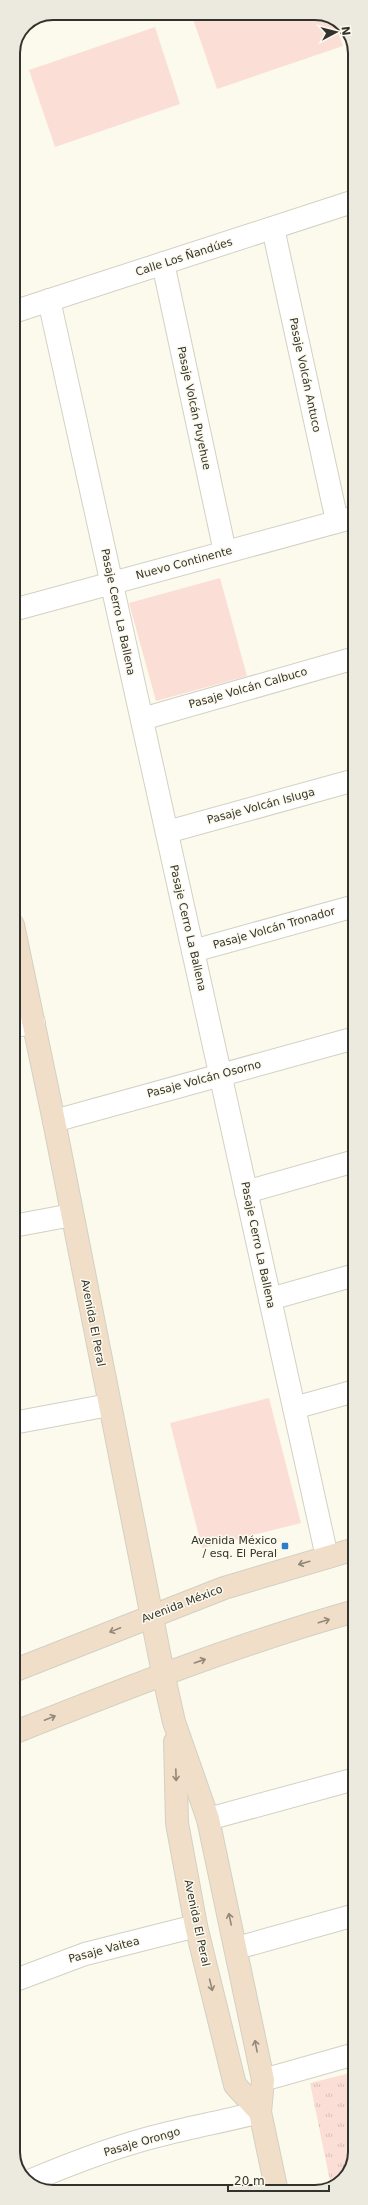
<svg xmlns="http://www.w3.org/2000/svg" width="368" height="2205" font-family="'DejaVu Sans',sans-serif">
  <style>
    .green { fill: #fbdfd6 }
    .park { fill: url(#park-tufts) }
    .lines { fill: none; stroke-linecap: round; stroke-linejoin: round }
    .street-casing { stroke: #d3d1c3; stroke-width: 24 }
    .secondary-casing { stroke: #d3d1c3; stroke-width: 24 }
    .street { stroke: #fff; stroke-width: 22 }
    .secondary { stroke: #f0dec8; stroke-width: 22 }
    .oneway { stroke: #92887a }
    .poi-dot { fill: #2d7dcc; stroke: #fcfaed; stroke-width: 1.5 }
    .labels { text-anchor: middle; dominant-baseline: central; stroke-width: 3; stroke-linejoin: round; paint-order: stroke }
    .street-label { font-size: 11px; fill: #33322d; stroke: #fcfaed }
    .poi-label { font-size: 11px; fill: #33322d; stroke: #fcfaed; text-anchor: end }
    .rim { fill: none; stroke: #33322d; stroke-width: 2 }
  </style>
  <defs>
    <pattern id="park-tufts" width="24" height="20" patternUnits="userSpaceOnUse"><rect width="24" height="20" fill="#fbdfd6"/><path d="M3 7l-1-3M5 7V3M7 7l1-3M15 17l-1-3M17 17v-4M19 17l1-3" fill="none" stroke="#d8c0b8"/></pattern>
  </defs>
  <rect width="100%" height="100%" fill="#fcfaed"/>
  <!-- green -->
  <g class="green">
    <polygon points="191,13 320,13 334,20 343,46 217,89"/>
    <polygon points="155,27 180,104 55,147 29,70"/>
    <polygon points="220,578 247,676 156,701 129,603"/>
    <polygon points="269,1398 301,1523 202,1548 170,1423"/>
  </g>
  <!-- park -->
  <polygon class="park" points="355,2072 355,2152 345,2179 331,2186 310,2083"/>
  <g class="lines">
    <defs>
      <g id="street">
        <polyline points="273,228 337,521"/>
        <polyline points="163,263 225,552"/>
        <polyline points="49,300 327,1557"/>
        <polyline points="13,312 355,201"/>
        <polyline points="13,610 355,517"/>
        <polyline points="142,719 355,658"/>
        <polyline points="167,832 355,780"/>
        <polyline points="193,951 355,906"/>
        <polyline points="13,1026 34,1023"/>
        <polyline points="54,1121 355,1038"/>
        <polyline points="246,1192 355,1161"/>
        <polyline points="13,1226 72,1215"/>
        <polyline points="270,1299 355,1275"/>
        <polyline points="294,1408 355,1391"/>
        <polyline points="13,1423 109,1405"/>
        <polyline points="208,1819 355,1779"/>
        <polyline points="237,1948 355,1915"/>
        <polyline points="13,1981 85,1954 196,1926"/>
        <polyline points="263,2080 355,2054"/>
        <path d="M27,2182C72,2163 118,2145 165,2134C197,2126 229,2120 260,2112"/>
      </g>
      <g id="secondary">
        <polyline points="13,925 54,1121 163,1673 174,1722 208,1819 263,2080 260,2112 277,2192"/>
        <polyline points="13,1671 224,1588 355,1549"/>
        <path d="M13,1733C126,1688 238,1644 355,1611"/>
        <polyline points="175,1742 177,1823 196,1926 235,2085 260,2112"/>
      </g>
    </defs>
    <!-- street casing -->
    <use href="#street" class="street-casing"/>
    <!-- secondary casing -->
    <use href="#secondary" class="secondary-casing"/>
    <!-- street -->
    <use href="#street" class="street"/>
    <!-- secondary -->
    <use href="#secondary" class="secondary"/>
  </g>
  <!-- one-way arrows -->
  <defs><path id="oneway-shaft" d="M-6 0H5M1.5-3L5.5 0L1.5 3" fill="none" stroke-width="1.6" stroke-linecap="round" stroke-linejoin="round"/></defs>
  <g class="oneway">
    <use href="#oneway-shaft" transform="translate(304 1563) rotate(164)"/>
    <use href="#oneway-shaft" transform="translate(324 1621) rotate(-17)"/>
    <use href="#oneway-shaft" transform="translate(115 1630) rotate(158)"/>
    <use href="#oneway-shaft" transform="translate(200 1661) rotate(-19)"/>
    <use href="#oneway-shaft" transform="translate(50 1718) rotate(-22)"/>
    <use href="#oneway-shaft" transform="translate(176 1775) rotate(88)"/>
    <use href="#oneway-shaft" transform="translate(230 1919) rotate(-102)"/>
    <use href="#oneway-shaft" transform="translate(211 1985) rotate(76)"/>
    <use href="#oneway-shaft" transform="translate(256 2046) rotate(-101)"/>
  </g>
  <!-- markers -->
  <rect class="poi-dot" x="281" y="1542" width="8" height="8" rx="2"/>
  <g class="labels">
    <!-- street labels -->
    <g class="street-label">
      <text transform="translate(184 257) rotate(-18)">Calle Los Ñandúes</text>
      <text transform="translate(305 375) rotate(78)">Pasaje Volcán Antuco</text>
      <text transform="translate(194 408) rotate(78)">Pasaje Volcán Puyehue</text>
      <text transform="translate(184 563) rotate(-15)">Nuevo Continente</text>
      <text transform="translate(118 612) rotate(78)">Pasaje Cerro La Ballena</text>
      <text transform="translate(248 688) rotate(-16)">Pasaje Volcán Calbuco</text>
      <text transform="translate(261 806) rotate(-15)">Pasaje Volcán Isluga</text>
      <text transform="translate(188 928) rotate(77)">Pasaje Cerro La Ballena</text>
      <text transform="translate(274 928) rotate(-16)">Pasaje Volcán Tronador</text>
      <text transform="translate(204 1079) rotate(-15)">Pasaje Volcán Osorno</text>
      <text transform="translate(258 1245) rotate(78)">Pasaje Cerro La Ballena</text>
      <text transform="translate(93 1323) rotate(79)">Avenida El Peral</text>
      <text transform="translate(182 1604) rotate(-21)">Avenida México</text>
      <text transform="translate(197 1923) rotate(78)">Avenida El Peral</text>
      <text transform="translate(104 1950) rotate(-15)">Pasaje Vaitea</text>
      <text transform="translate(142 2142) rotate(-16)">Pasaje Orongo</text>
    </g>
    <!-- poi labels -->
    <g class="poi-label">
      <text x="277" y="1540">Avenida México<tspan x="277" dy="13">/ esq. El Peral</tspan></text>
    </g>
  </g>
  <!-- crop -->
  <path d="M0 0H368V2205H0ZM53 20H315A33 33 0 0 1 348 53V2152A33 33 0 0 1 315 2185H53A33 33 0 0 1 20 2152V53A33 33 0 0 1 53 20Z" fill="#eceade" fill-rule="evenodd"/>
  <path class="rim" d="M53 20H315A33 33 0 0 1 348 53V2152A33 33 0 0 1 315 2185H53A33 33 0 0 1 20 2152V53A33 33 0 0 1 53 20Z"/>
  <!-- north arrow -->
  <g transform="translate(336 32) rotate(83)" stroke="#fcfaed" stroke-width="3" paint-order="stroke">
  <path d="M0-3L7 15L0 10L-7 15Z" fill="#33322d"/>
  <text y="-6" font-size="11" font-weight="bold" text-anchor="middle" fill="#33322d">N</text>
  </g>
  <!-- scale -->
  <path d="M228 2185v6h101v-6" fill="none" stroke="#33322d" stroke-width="2"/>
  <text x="234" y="2185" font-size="12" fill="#33322d" stroke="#fcfaed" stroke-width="3" paint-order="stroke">20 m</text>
</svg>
